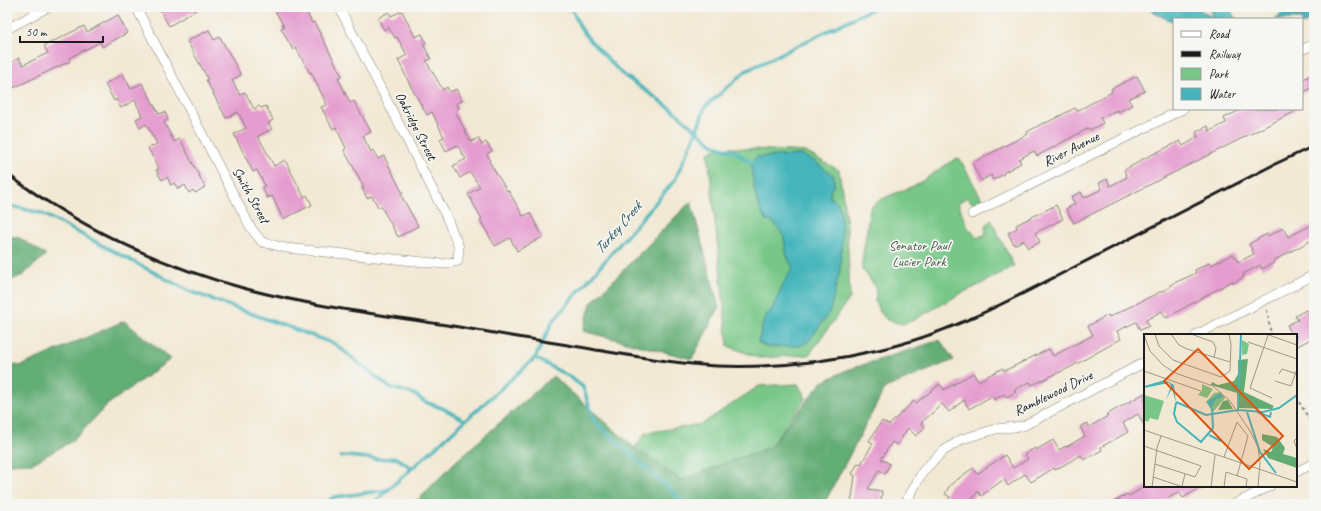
<svg xmlns="http://www.w3.org/2000/svg" width="1321" height="511" font-family="Caveat,sans-serif">
  <style>
    .green { fill: #78c788; stroke: #4a7252 }
    .forest { fill: #62ac74; stroke: #3f6448 }
    .water { fill: #45b5bb; stroke: #30686c }
    .lines { fill: none; stroke-linecap: round; stroke-linejoin: round }
    .stream { stroke: #45b5bb; stroke-width: 3.5 }
    .building { fill: #e59dcf }
    .street-casing { stroke: #878278; stroke-width: 10 }
    .path { stroke: #878278; stroke-width: 2; stroke-dasharray: 3 3; stroke-linecap: butt }
    .street { stroke: #fff; stroke-width: 9 }
    .rail { stroke: #1c1c1c; stroke-width: 3 }
    .labels { text-anchor: middle; dominant-baseline: central; stroke-width: 3.5; stroke-linejoin: round; paint-order: stroke }
    .street-label { font-size: 14px; fill: #1c1c1c; stroke: #f6f6f2 }
    .park-label { font-size: 14px; fill: #3c5842; stroke: #f6f6f2 }
    .water-label { font-size: 15px; font-style: italic; fill: #2c595c; stroke: #f6f6f2 }
    .inset-river { fill: none; stroke: #45b5bb; stroke-width: 2 }
    .inset-road { fill: none; stroke: #9c978a; stroke-width: 1 }
    .view { fill: #de560d; fill-opacity: 0.15; stroke: #de560d; stroke-width: 2 }
    .inset-edge { fill: none; stroke: #1c1c1c; stroke-width: 2 }
  </style>
  <rect width="100%" height="100%" fill="#f6f6f2"/>
  <filter id="ink" filterUnits="userSpaceOnUse"><feTurbulence type="fractalNoise" baseFrequency=".025" numOctaves="2"/><feDisplacementMap in="SourceGraphic" scale="8" xChannelSelector="R" yChannelSelector="G"/><feConvolveMatrix kernelMatrix="1 2 1 2 8 2 1 2 1" color-interpolation-filters="sRGB"/></filter>
  <filter id="wash" filterUnits="userSpaceOnUse"><feTurbulence type="fractalNoise" baseFrequency=".012" numOctaves="4" result="noise"/><feDisplacementMap in="SourceGraphic" scale="16" xChannelSelector="R" yChannelSelector="G"/><feGaussianBlur stdDeviation="0.9" result="paint"/><feColorMatrix in="noise" values="0 0 0 0 0 0 0 0 0 0 0 0 0 0 0 0 0 1.4 0 .05"/><feComposite in="paint" operator="in"/></filter>
  <g filter="url(#wash)">
    <rect width="100%" height="100%" fill="#f2e9d4"/>
    <!-- green -->
    <g class="green">
      <polygon points="720,147 805,152 839,170 847,226 850,298 809,355 759,358 728,346 708,153"/>
      <path d="M958,158L960,159L984,203L971,202L967,197L958,203L967,226L977,238L986,234L985,226L991,220L1014,266L979,285L960,294L914,320L902,324L887,320L880,312L875,302L876,291L873,283L862,269V261L870,208C881,197 897,193 911,187C927,180 941,166 958,158Z"/>
      <polygon points="798,384 806,398 770,447 681,480 635,448 645,433 702,424 759,386"/>
    </g>
    <!-- forest -->
    <g class="forest">
      <polygon points="691,201 719,308 692,359 583,331 591,303"/>
      <polygon points="7,236 18,237 46,255 23,275 7,282"/>
      <polygon points="124,321 171,359 107,405 74,440 33,463 7,464 7,362 20,366"/>
      <polygon points="940,340 954,360 885,388 824,504 414,504 454,463 553,376 635,448 681,480 770,447 821,383 844,371"/>
    </g>
    <!-- water -->
    <g class="water">
      <polygon points="1146,7 1196,7 1213,18 1208,7 1229,7 1235,18 1239,19 1174,19 1174,22 1158,15"/>
      <polygon points="1287,7 1314,7 1314,17 1302,25 1302,19 1275,19"/>
      <path d="M801,155L814,161L834,176V186L831,189L830,198L837,202L841,210L842,238L840,270L830,311L809,341L800,346L767,347L758,342L765,317L772,309L784,282L793,268L787,257L783,234L773,222L767,221C755,206 753,183 751,163L756,157Z"/>
    </g>
    <g class="lines">
      <!-- stream -->
      <g class="stream">
        <polyline points="571,7 580,27 588,38 621,73 674,111 714,145 736,152 751,163"/>
        <polyline points="7,205 41,213 189,291 335,344 389,387 414,394 425,402 442,408 465,420"/>
        <polyline points="535,358 570,377 583,387 594,421 676,495 684,504"/>
        <polyline points="341,457 346,456 377,459 396,458 412,468"/>
        <polyline points="324,504 334,497 388,490"/>
        <polyline points="372,504 535,358 553,321 675,180 697,130 705,107 746,71 876,7"/>
      </g>
    </g>
    <g id="blocks">
      <!-- building -->
      <g class="building">
        <polygon points="166,7 201,7 169,26 160,10"/>
        <polygon points="273,7 304,7 312,23 314,22 342,76 338,78 350,103 354,101 371,132 363,136 371,152 373,150 378,159 384,156 403,194 401,195 418,226 398,237 381,206 378,207 372,196 367,198 362,188 364,187 344,150 346,148 336,127 333,129 321,107 327,105 311,72 310,73 296,48 293,50 281,28 284,27"/>
        <polygon points="402,11 415,37 422,34 426,43 423,44 431,59 426,61 443,90 447,87 450,92 456,89 462,101 456,104 459,108 455,111 471,142 478,138 482,145 486,142 492,151 487,154 490,160 489,161 507,191 508,190 523,216 530,213 543,237 517,251 510,238 495,246 480,220 482,219 468,194 480,187 470,172 460,178 453,166 466,159 457,145 446,151 440,139 444,137 432,112 427,115 411,87 398,60 407,55 397,37 395,38 388,27 384,30 378,18 389,12 391,16"/>
        <polygon points="118,15 127,33 102,47 100,42 69,58 70,61 7,91 7,65 19,58 23,65 48,53 44,46 84,26 87,32"/>
        <polygon points="209,30 214,40 220,37 241,75 232,80 240,95 245,92 254,109 259,106 261,108 266,106 273,120 268,123 272,129 258,136 274,166 285,160 304,197 307,195 312,205 283,219 272,196 267,198 262,187 265,186 257,170 253,172 234,134 246,128 238,112 226,118 206,80 208,79 187,41"/>
        <polygon points="1314,73 1314,87 1302,93 1302,80"/>
        <polygon points="123,74 131,89 142,83 159,114 165,112 168,119 164,122 174,142 180,139 205,187 195,193 193,190 189,193 185,185 178,189 174,183 171,185 167,177 162,180 156,170 159,169 148,148 157,144 146,124 140,128 136,119 142,116 135,100 121,108 116,99 114,101 105,84"/>
        <polygon points="1137,76 1145,91 1128,99 1132,105 1118,112 1117,110 1100,118 1103,123 1090,130 1089,128 1037,156 1034,151 1019,159 1021,163 1003,173 1004,174 993,180 991,175 981,181 972,163 1028,134 1027,132 1045,122 1046,123 1075,108 1077,111 1112,92 1111,89"/>
        <polygon points="1242,109 1300,109 1074,223 1066,209 1075,204 1071,197 1081,192 1084,198 1102,189 1099,183 1107,179 1110,186 1127,177 1124,170 1141,161 1141,160 1180,141 1183,146 1198,137 1196,132 1208,126 1210,131 1226,123 1224,118"/>
        <polygon points="1056,205 1063,219 1035,233 1040,242 1028,248 1024,240 1014,245 1008,233 1017,228 1016,225"/>
        <polygon points="1314,224 1314,239 1273,261 1274,263 1262,269 1260,265 1243,274 1244,277 1233,283 1232,281 1166,318 1162,311 1146,320 1149,326 1140,330 1136,322 1117,331 1121,339 1073,366 1032,385 1030,382 1014,390 1016,392 1006,397 1004,394 994,400 992,396 969,409 964,400 949,412 942,404 921,423 925,427 916,436 908,428 897,445 892,442 881,459 890,464 885,474 879,470 868,489 882,491 881,503 869,501 868,504 851,504 855,476 852,474 858,463 861,464 873,443 869,441 882,421 889,425 914,401 916,403 940,384 944,390 973,373 978,381 1003,368 1004,371 1049,349 1053,356 1093,335 1088,326 1108,315 1109,317 1170,287 1170,285 1196,273 1195,270 1209,263 1211,265 1233,254 1238,262 1254,254 1249,244 1267,234 1268,236 1283,228 1288,237"/>
        <polygon points="1306,310 1314,325 1314,337 1296,347 1296,335 1292,335 1287,325 1298,320 1295,316"/>
        <polygon points="1145,393 1145,427 1138,414 1123,423 1128,432 1101,447 1102,450 1084,460 1081,455 1055,470 1054,468 1031,482 1025,474 1008,486 1004,479 981,496 978,491 969,504 945,504 950,497 945,494 950,485 973,468 977,474 1005,455 1013,468 1028,459 1025,454 1035,448 1036,450 1053,440 1059,450 1066,446 1066,447 1085,436 1080,427 1087,423 1089,427 1108,416 1106,415"/>
        <polygon points="1146,486 1203,486 1183,498 1179,492 1163,501 1165,504 1110,504 1128,494 1129,496"/>
      </g>
    </g>
  </g>
  <g filter="url(#ink)">
    <use href="#blocks" fill-opacity="0" stroke="#878278" stroke-width="1"/>
    <g class="lines">
      <defs>
        <g id="street">
          <polyline points="136,7 251,228 262,242 286,248 444,264 458,261 459,247 445,214 339,7"/>
          <polyline points="7,29 48,7"/>
          <polyline points="1302,50 1314,44"/>
          <polyline points="972,214 1183,109"/>
          <polyline points="1196,335 1314,275"/>
          <polyline points="1296,472 1314,463"/>
          <polyline points="905,504 923,471 942,452 962,439 996,429 1023,426 1145,362"/>
          <polyline points="1235,504 1270,486"/>
        </g>
      </defs>
      <!-- street casing -->
      <use href="#street" class="street-casing"/>
      <!-- path -->
      <g class="path">
        <polyline points="1267,310 1271,335"/>
        <polyline points="1296,397 1314,427"/>
      </g>
      <!-- street -->
      <use href="#street" class="street"/>
      <!-- rail -->
      <path class="rail" d="M7,174C78,226 158,265 243,288C321,309 403,317 483,331C520,338 558,343 596,350C636,356 676,364 717,366C769,368 827,362 878,350C942,336 1001,305 1059,275C1131,238 1203,201 1275,164L1314,146"/>
    </g>
  </g>
  <g class="labels">
    <!-- street labels -->
    <g class="street-label">
      <text transform="translate(416 126) rotate(63)">Oakridge Street</text>
      <text transform="translate(1071 149) rotate(-27)">River Avenue</text>
      <text transform="translate(251 195) rotate(61)">Smith Street</text>
      <text transform="translate(1053 393) rotate(-26)">Ramblewood Drive</text>
    </g>
    <!-- park labels -->
    <g class="park-label">
      <text x="919" y="245">Senator Paul<tspan x="919" dy="16">Lucier Park</tspan></text>
    </g>
    <!-- water labels -->
    <g class="water-label">
      <text transform="translate(618 228) rotate(-49)">Turkey Creek</text>
    </g>
  </g>
  <!-- overview -->
  <g transform="translate(1144 334)">
    <rect width="153" height="153" fill="#f2e9d4"/>
    <path d="M98,6L105,10L103,20L98,21ZM58,50L69,55L63,64L54,61L58,56ZM77,58L81,64L69,78L62,68L70,59ZM0,61L20,67L14,86L6,84L4,88L0,86Z" fill="#78c788"/>
    <path d="M104,25L100,58L130,72L128,75L94,74L93,59L67,51L68,48L74,51L90,47L94,40V26ZM84,66L89,75L74,76L79,67ZM118,100L133,103L141,114L139,120L153,124V134L124,124L119,115L127,118L129,113L118,106Z" fill="#62ac74"/>
    <path d="M21,46L30,51L32,69L28,54L22,66L27,52L25,49L0,54V52ZM76,59L79,63L72,65L67,75L63,68Z" fill="#45b5bb"/>
    <path class="inset-river" d="M96,28L97,0M32,68L62,81L94,76L119,78L135,74L153,61M32,69L30,80L33,88L57,108L69,94L68,74M94,76L96,29M103,78L116,118L132,139M113,78L126,83L127,78M65,101L77,107"/>
    <path class="inset-road" d="M11,0L15,12L29,26L77,43L86,37L87,10L85,0M27,0L35,11L43,15L86,28M47,0L69,8L72,14L70,24M122,0L153,11M0,1L6,17L19,31L31,39L69,52L86,67L106,97L114,113L116,129L114,153M124,1L106,54L128,64M104,8L153,25M0,37L57,57M135,40L138,35L153,40M131,47L147,52L153,35M0,96L153,148M153,104L150,107L153,115M0,112L57,132L51,143L11,130M80,123L93,88L104,102L93,142M9,143L39,153M38,152L41,140M8,153L13,114L17,102M67,153L71,121M80,153L82,138L103,145L102,153"/>
    <path class="view" d="M54,15L139,102L105,135L20,47Z"/>
    <rect width="153" height="153" class="inset-edge"/>
  </g>
  <!-- margin -->
  <rect width="1321" height="511" fill="none" stroke="#f6f6f2" stroke-width="24"/>
  <!-- legend -->
  <rect x="1173" y="18" width="130" height="92" fill="#f6f6f2" stroke="#9f9f9c"/>
  <rect x="1181" y="31" width="20" height="6" fill="#ffffff" stroke="#9f9f9c"/>
  <text x="1209" y="38" font-size="12" fill="#1c1c1c">Road</text>
  <rect x="1181" y="51" width="20" height="6" fill="#1c1c1c" stroke="#9f9f9c"/>
  <text x="1209" y="58" font-size="12" fill="#1c1c1c">Railway</text>
  <rect x="1181" y="68" width="20" height="12" fill="#78c788" stroke="#9f9f9c"/>
  <text x="1209" y="78" font-size="12" fill="#1c1c1c">Park</text>
  <rect x="1181" y="88" width="20" height="12" fill="#45b5bb" stroke="#9f9f9c"/>
  <text x="1209" y="98" font-size="12" fill="#1c1c1c">Water</text>
  <!-- scale -->
  <path d="M20 36v6h83v-6" fill="none" stroke="#1c1c1c" stroke-width="2"/>
  <text x="26" y="36" font-size="12" fill="#1c1c1c" stroke="#f6f6f2" stroke-width="3" paint-order="stroke">50 m</text>
</svg>
